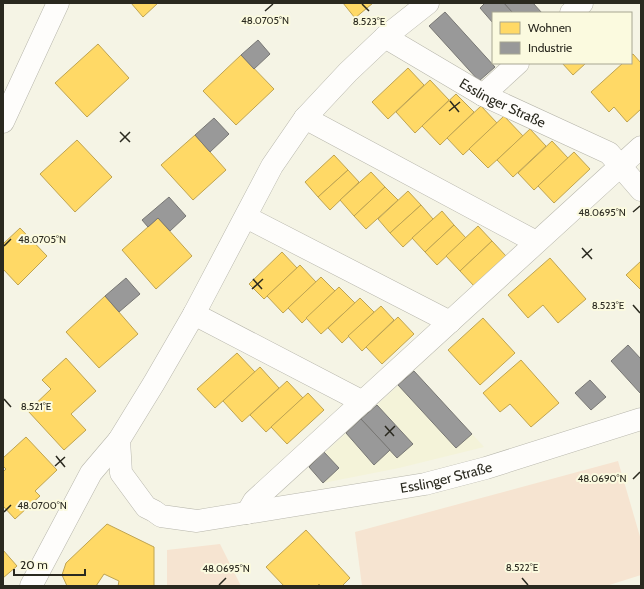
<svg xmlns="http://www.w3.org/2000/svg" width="644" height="589" font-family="Cabin,sans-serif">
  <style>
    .built { fill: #f4f3d9 }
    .green { fill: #f6e4d1 }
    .homes { fill: #ffd966; stroke: #bfa451 }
    .industry { fill: #999; stroke: #787774 }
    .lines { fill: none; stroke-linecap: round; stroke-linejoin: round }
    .minor-casing { stroke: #b7b6ab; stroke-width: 23 }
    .minor { stroke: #fefdfb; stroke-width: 22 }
    .ticks { fill: none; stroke: #2a291f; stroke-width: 1.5 }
    .labels { text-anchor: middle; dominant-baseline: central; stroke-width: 4; stroke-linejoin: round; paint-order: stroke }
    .street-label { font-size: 14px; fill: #2a291f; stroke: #fbfadf }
    .ticks-label { font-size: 10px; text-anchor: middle; fill: #2a291f; stroke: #fbfadf; stroke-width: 4; stroke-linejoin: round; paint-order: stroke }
  </style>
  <rect width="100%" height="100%" fill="#f5f4e5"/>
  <!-- built -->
  <polygon class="built" points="414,371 484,447 399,468 323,483 309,467"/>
  <!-- green -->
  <g class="green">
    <polygon points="618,461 641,540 641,575 606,586 362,586 355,532"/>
    <polygon points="220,544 241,586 167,586 167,550"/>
  </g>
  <!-- homes -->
  <g class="homes">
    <polygon points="131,3 158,3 143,17"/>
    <polygon points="343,3 373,3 355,18"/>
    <polygon points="98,44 129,78 87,117 55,83"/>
    <polygon points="633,54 641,63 641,109 627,122 614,107 609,112 591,92 623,63 631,63 631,55"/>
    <polygon points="241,55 274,89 236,125 203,91"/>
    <polygon points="562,63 586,63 573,75"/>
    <polygon points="408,68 424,85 388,119 372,102"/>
    <polygon points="430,80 449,100 415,133 396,112"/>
    <polygon points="456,94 474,112 440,145 422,126"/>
    <polygon points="481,106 497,123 463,155 447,138"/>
    <polygon points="504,116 523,136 488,168 469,149"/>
    <polygon points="530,129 546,146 513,177 497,160"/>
    <polygon points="195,135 226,170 193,200 161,165"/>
    <polygon points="77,140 112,177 75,212 40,174"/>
    <polygon points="552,141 568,158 534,190 518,173"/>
    <polygon points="574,152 590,169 554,203 538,186"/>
    <polygon points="334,155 348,170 318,197 305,182"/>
    <polygon points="348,170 359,182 330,210 318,197"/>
    <polygon points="371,172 385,187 354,216 340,200"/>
    <polygon points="385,187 398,200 366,229 354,216"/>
    <polygon points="408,191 421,205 390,233 378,219"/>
    <polygon points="421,205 433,219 403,247 390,233"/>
    <polygon points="442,211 454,225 425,252 412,238"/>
    <polygon points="158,218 192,256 156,289 122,250"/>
    <polygon points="454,225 466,238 437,265 425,252"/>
    <polygon points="478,226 492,241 460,271 446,256"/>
    <polygon points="20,228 47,256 18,285 3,269 3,244"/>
    <polygon points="492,241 506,256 474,286 460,271"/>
    <polygon points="282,252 297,268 264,299 249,284"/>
    <polygon points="550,258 586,299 558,323 543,305 528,318 508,295"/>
    <polygon points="641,261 641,290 626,275"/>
    <polygon points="300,265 316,282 283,313 267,296"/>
    <polygon points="321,277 335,291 302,323 288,308"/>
    <polygon points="339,287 355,303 321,334 306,318"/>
    <polygon points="105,296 138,334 99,368 66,332"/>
    <polygon points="360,298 374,312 342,343 328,328"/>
    <polygon points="381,306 394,320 362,351 348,336"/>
    <polygon points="398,317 414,334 382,364 366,347"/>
    <polygon points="483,318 515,353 480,385 448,350"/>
    <polygon points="237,353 255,372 215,408 197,389"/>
    <polygon points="66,358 96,391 71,414 86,430 64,450 28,411 51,389 42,380"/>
    <polygon points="521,360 559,403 531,427 510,404 500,412 483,393"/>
    <polygon points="260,367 279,388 242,422 223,401"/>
    <polygon points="287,381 303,398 266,432 250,415"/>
    <polygon points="308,393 324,410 287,444 271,427"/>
    <polygon points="26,437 57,470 35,491 40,496 15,519 3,506 3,472 6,469 3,466 3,458"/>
    <polygon points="107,524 154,547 154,586 118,586 119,581 104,574 96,586 67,586 62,575 66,563"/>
    <polygon points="306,530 350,578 342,586 321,586 319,584 317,586 284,586 266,567"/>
    <polygon points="3,550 17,566 3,578"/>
  </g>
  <!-- industry -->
  <g class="industry">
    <polygon points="485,3 504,3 513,13 493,13 493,23 480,8"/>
    <polygon points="504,3 533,3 542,13 513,13"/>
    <polygon points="445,12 495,67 479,81 429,26"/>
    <polygon points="258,40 270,54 254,69 241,55"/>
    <polygon points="214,118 229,134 210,152 195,135"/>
    <polygon points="169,197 186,216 170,231 158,218 148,227 142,220"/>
    <polygon points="126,278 140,294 119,312 105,296"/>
    <polygon points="628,345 641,359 641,392 640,393 611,361"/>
    <polygon points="414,371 472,434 456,448 398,385"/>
    <polygon points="590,380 606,397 591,410 575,393"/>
    <polygon points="377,405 413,444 397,458 361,419"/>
    <polygon points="361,419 390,450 374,465 346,433"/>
    <polygon points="324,452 339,468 323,483 309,467"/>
  </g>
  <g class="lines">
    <defs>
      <g id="minor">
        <path id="s1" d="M428,3L385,37L348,72L305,118L272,166L194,314L154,383L119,440L121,473L146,507L154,511L161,516L197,521L425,484L486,468L641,419"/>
        <polyline points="571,13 582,3"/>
        <path id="s2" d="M385,37L483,95L609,153L641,190"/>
        <polyline points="483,95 518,63"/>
        <polyline points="305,118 536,242"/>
        <polyline points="3,122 58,3"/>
        <polyline points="246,217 450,322"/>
        <polyline points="194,314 363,402"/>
        <polyline points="247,513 254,501 641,147"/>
        <polyline points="31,586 91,473 119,440"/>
      </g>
    </defs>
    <!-- minor casing -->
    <use href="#minor" class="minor-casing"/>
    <!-- minor -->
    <use href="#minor" class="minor"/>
  </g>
  <!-- ticks -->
  <path class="ticks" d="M362,4L369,11M265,11L273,4M450,101L459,112M449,111L460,102M120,132L130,142M120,142L130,132M633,212L640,206M4,246L11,239M582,248L592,259M582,258L592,249M253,279L262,289M252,289L263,279M633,305L640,313M4,399L11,407M385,426L394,436M385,436L395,426M56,456L65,467M55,466L65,457M633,479L640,472M4,512L11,505M522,578L528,585M219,585L226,578"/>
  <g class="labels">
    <!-- street labels -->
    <g class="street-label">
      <text stroke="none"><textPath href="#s2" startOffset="135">Esslinger Straße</textPath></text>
      <text stroke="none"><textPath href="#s1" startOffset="923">Esslinger Straße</textPath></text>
    </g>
  </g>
  <g class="ticks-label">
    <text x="265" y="24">48.0705°N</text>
    <text x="369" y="25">8.523°E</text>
    <text x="602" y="216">48.0695°N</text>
    <text x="42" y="243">48.0705°N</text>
    <text x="608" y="309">8.523°E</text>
    <text x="36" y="410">8.521°E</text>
    <text x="602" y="482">48.0690°N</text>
    <text x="42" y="509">48.0700°N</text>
    <text x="522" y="571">8.522°E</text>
    <text x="226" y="572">48.0695°N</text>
  </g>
  <!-- border -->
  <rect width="644" height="589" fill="none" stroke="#2a291f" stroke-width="8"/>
  <!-- legend -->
  <rect x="492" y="12" width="140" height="52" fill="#fbfadf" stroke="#a7a692"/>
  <rect x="500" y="22" width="20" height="12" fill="#ffd966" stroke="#a7a692"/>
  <text x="528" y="32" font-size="12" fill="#2a291f">Wohnen</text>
  <rect x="500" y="42" width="20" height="12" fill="#999999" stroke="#a7a692"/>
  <text x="528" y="52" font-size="12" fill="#2a291f">Industrie</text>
  <!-- scale -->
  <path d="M14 569v6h71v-6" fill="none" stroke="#2a291f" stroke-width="2"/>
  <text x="20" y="569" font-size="12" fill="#2a291f" stroke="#fbfadf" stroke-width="3" paint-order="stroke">20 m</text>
</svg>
